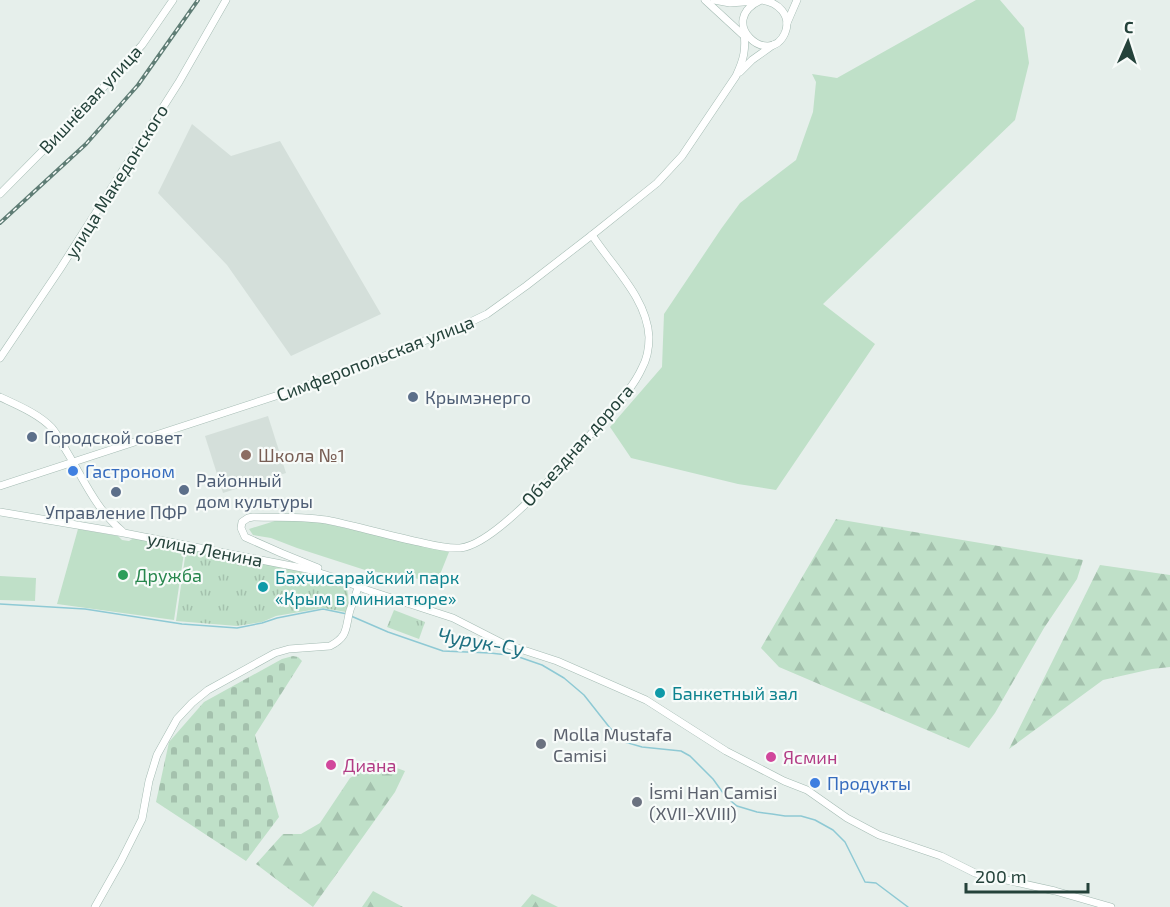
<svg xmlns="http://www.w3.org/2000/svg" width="1170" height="907" font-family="'Exo 2',sans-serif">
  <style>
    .built { fill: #d4dfda }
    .grass { fill: #bfe0c8 }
    .forest { fill: url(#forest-firs) }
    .cemetery { fill: url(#cemetery-stones) }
    .park { fill: url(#park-tufts) }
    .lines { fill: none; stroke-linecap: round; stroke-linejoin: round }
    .stream { stroke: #8ec9d4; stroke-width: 1.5 }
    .secondary-casing { stroke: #a4bbb3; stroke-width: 8 }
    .secondary { stroke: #fff; stroke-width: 7 }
    .rail-casing { stroke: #5f7d75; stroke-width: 4 }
    .rail { stroke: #f7fbf9; stroke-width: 1.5; stroke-dasharray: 4.5; stroke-linecap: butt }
    .service-dot { fill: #5c6f8a; stroke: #f7fbf9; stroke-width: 2 }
    .education-dot { fill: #8d6e63; stroke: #f7fbf9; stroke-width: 2 }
    .shop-dot { fill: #3f7fe0; stroke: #f7fbf9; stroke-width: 2 }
    .leisure-dot { fill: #2e9e5b; stroke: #f7fbf9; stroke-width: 2 }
    .culture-dot { fill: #0f9aa8; stroke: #f7fbf9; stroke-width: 2 }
    .worship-dot { fill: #6b7280; stroke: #f7fbf9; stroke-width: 2 }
    .hotel-dot { fill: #d1479c; stroke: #f7fbf9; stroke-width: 2 }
    .labels { text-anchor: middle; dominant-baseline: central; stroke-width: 4.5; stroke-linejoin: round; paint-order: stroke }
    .street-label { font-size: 18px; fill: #24423a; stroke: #f7fbf9 }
    .service-label { font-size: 18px; fill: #4e5e75; stroke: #f7fbf9; text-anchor: start }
    .education-label { font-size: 18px; fill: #785e54; stroke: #f7fbf9; text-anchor: start }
    .shop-label { font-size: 18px; fill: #366cbe; stroke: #f7fbf9; text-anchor: start }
    .leisure-label { font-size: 18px; fill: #27864d; stroke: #f7fbf9; text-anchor: start }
    .culture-label { font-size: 18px; fill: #0d838f; stroke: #f7fbf9; text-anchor: start }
    .worship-label { font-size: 18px; fill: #5b616d; stroke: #f7fbf9; text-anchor: start }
    .hotel-label { font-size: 18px; fill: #b23c85; stroke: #f7fbf9; text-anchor: start }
    .water-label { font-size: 20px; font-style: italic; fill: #1c6f80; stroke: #f7fbf9 }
  </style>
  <defs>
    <pattern id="forest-firs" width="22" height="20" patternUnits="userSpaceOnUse" patternTransform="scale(1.5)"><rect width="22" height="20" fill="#bfe0c8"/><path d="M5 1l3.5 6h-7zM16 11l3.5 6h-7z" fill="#a4c1ad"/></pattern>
    <pattern id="cemetery-stones" width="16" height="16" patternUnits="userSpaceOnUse" patternTransform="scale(1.5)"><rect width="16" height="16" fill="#bfe0c8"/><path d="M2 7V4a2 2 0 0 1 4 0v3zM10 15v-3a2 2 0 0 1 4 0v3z" fill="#a4c1ad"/></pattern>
    <pattern id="park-tufts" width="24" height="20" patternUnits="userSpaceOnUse" patternTransform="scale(1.5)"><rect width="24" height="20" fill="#bfe0c8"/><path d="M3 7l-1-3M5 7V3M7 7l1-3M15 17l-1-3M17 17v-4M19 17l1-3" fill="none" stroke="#a4c1ad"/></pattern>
  </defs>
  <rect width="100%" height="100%" fill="#e6efeb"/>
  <!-- built -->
  <g class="built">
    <polygon points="192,124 231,156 280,141 381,314 291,356 227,265 158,193"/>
    <polygon points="268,416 286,473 223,493 205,436"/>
  </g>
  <!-- grass -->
  <g class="grass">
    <polygon points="976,0 1000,0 1024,28 1029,63 1015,120 823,304 875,344 776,490 738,484 631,458 610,427 662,367 664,314 721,229 740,203 796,160 813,112 816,82 812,74 837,78"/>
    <polygon points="278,520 319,522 449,552 437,582 365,570 297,548 271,538 253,535 249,529"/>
    <polygon points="78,529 118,536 122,540 129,541 134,538 185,546 174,620 57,604"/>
    <polygon points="0,576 36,578 35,601 0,600"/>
  </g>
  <!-- forest -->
  <g class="forest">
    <polygon points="836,519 1083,560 1077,579 1044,628 995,713 969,748 779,667 761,648"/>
    <polygon points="1100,565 1170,575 1170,667 1152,669 1103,680 1009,749"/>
    <polygon points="375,760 405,771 395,792 313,907 256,864 283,834 301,834 320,823 350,778 370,766"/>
    <polygon points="373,891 403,907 362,907"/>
    <polygon points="532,894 558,907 521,907"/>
  </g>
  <!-- cemetery -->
  <polygon class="cemetery" points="293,656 298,657 302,661 255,735 279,817 246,861 156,802 169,742 204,702 282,659"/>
  <!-- park -->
  <g class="park">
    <path d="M186,550C211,554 236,558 261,563C290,568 323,571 347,588L349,603L346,612L323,608L276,616L262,622L237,626L176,621Z"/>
    <polygon points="394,610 425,622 419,639 387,627"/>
  </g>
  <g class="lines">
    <!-- stream -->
    <g class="stream">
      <polyline points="0,604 85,609 182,624 237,628 262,623 277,618 323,609 347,614"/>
      <polyline points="351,616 388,632 443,651 490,653 516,656 542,665 564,678 584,695 610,728 625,742 642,747 681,751 690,756 713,779 726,797 737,806 757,812 772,814 785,816 801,816 815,820 833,830 845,842 865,882 876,883 908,907"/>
    </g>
    <defs>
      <g id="secondary">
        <polyline points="705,0 743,35"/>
        <polyline points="714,0 730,3 756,1"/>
        <path d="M761,0C778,2 792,15 785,33C769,69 715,21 761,0Z"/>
        <polyline points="787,23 797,0"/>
        <polyline points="740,72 752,60 773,45"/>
        <polyline points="0,194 79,114 142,45 173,0"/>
        <polyline points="0,358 60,269 179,82 226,0"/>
        <path d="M0,397C17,405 39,414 52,428C58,435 62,444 67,452C84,480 96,509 122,531"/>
        <path d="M0,486L297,389L458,328L487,314L526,286L592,235L657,183L682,156L736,76C744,59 746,50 744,31"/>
        <polyline points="0,512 124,533 307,569 342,580 367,590 453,618 502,643 557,661 646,700 726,751 784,781 807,790 847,818 879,835 941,856 975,873 1055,891 1111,907"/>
        <path d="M318,568L281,553L245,537L241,528L242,522L248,518L253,517C279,518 306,516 331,521C360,527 390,536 419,542C432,545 446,549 460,548C497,545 572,455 598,426C613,408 632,390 642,368C647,359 649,347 649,337C647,298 612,266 592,235"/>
        <path d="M95,907L121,861L142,819L149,781L157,755L177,719L192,703L208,690L275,653L289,649L330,646C349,636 345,628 350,610C353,602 356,595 358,587"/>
      </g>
    </defs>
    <!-- secondary casing -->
    <use href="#secondary" class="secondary-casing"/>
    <!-- secondary -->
    <use href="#secondary" class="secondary"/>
    <defs>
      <polyline id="rail" points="0,223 86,144 138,85 198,0"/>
    </defs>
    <!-- rail casing -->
    <use href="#rail" class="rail-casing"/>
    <!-- rail -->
    <use href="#rail" class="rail"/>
  </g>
  <!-- markers -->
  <g class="service-dot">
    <circle cx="413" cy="397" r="6"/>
    <circle cx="32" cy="437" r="6"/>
    <circle cx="184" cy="490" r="6"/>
    <circle cx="116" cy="492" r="6"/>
  </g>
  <circle class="education-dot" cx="246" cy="455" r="6"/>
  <g class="shop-dot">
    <circle cx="73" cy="471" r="6"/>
    <circle cx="815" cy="783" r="6"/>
  </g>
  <circle class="leisure-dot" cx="123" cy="575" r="6"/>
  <g class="culture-dot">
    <circle cx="263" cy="587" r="6"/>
    <circle cx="660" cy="693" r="6"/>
  </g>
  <g class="worship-dot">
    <circle cx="541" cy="744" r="6"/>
    <circle cx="637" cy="802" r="6"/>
  </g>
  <g class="hotel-dot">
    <circle cx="771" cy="757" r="6"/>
    <circle cx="331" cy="765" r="6"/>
  </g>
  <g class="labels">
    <!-- street labels -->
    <g class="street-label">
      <text transform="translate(90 99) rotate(-47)">Вишнёвая улица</text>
      <text transform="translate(116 181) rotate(-58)">улица Македонского</text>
      <text transform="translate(375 358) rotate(-21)">Симферопольская улица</text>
      <text transform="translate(577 445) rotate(-48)">Объездная дорога</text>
      <text transform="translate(205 549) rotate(11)">улица Ленина</text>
    </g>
    <!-- service labels -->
    <g class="service-label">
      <text x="425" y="397">Крымэнерго</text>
      <text x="44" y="437">Городской совет</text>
      <text x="196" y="480">Районный<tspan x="196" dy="21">дом культуры</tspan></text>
      <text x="116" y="512" text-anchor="middle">Управление ПФР</text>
    </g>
    <!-- education labels -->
    <g class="education-label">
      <text x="258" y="455">Школа №1</text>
    </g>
    <!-- shop labels -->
    <g class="shop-label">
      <text x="85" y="471">Гастроном</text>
      <text x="827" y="783">Продукты</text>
    </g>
    <!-- leisure labels -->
    <g class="leisure-label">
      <text x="135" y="575">Дружба</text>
    </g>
    <!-- culture labels -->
    <g class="culture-label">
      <text x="275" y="577">Бахчисарайский парк<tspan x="275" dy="21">«Крым в миниатюре»</tspan></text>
      <text x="672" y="693">Банкетный зал</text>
    </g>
    <!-- worship labels -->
    <g class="worship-label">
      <text x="553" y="734">Molla Mustafa<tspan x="553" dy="21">Camisi</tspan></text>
      <text x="649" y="792">İsmi Han Camisi<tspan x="649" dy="21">(XVII-XVIII)</tspan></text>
    </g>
    <!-- hotel labels -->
    <g class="hotel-label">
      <text x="783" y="757">Ясмин</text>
      <text x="343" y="765">Диана</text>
    </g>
    <!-- water labels -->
    <g class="water-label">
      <text transform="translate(481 641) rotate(10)">Чурук-Су</text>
    </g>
  </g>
  <!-- north arrow -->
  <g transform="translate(1128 42) rotate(3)" stroke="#f7fbf9" stroke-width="4.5" paint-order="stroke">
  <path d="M0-4.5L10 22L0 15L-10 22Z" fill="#24423a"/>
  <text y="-9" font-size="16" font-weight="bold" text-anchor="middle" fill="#24423a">С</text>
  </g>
  <!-- scale -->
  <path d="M966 883v9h122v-9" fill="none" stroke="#24423a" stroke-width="3"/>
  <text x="975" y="883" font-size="18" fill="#24423a" stroke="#f7fbf9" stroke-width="4.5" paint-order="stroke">200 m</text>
</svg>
